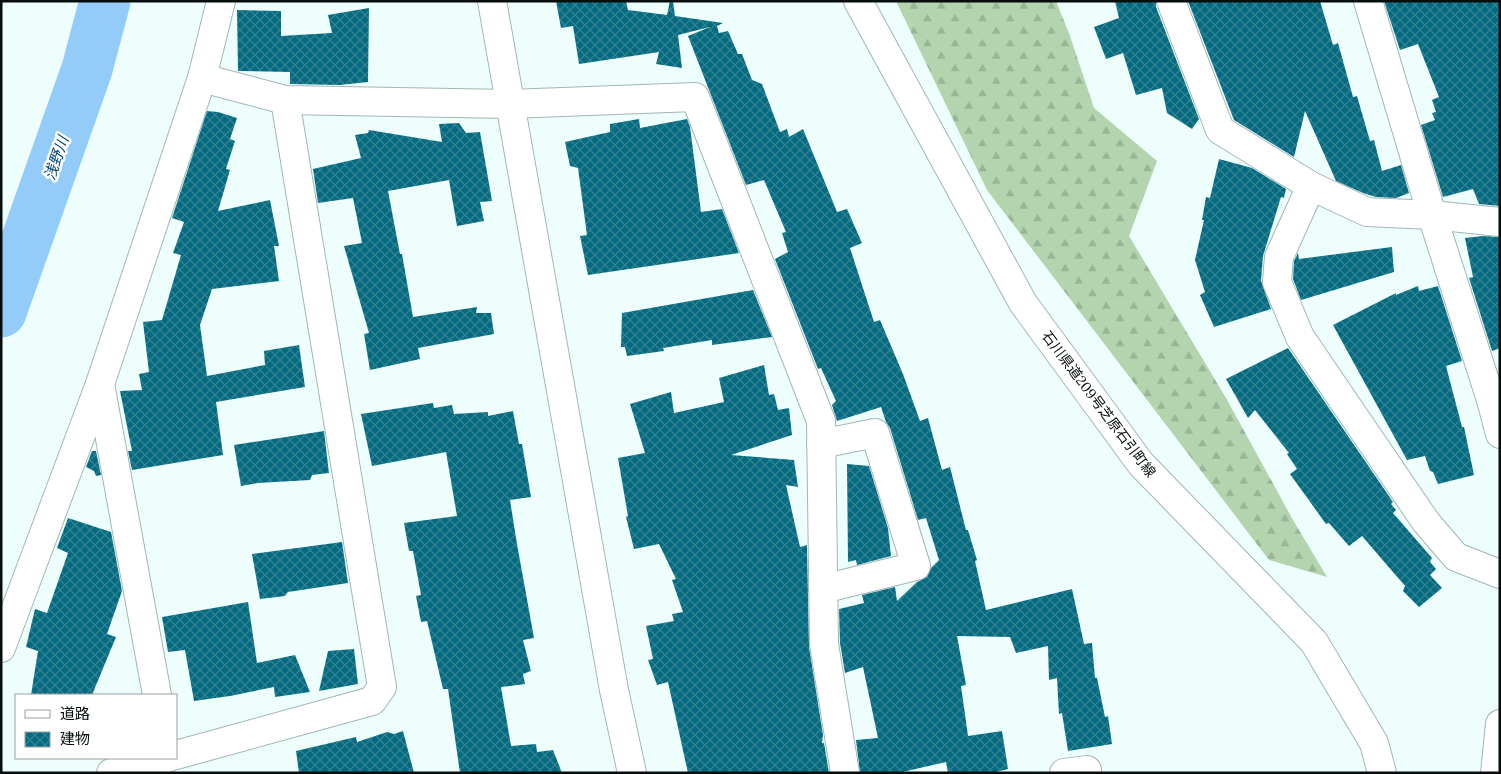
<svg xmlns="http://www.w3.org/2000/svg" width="1501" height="774" font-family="Lora,'Noto Sans JP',serif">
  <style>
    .forest { fill: url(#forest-firs) }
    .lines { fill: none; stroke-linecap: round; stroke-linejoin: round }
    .river { stroke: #93cbf9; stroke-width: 51 }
    .building { fill: url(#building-cross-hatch) }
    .minor-casing { stroke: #a1b6b5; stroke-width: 30 }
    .major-casing { stroke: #a1b6b5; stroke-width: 30 }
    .minor { stroke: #fff; stroke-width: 28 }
    .major { stroke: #fff; stroke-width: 28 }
    .labels { text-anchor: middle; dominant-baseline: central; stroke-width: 5; stroke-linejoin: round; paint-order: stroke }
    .street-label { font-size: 14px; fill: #060d0d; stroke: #fff }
    .water-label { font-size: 15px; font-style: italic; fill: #044973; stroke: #fff }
  </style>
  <defs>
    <pattern id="forest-firs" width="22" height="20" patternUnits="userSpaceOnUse" patternTransform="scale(1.25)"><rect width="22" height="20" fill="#b3d4af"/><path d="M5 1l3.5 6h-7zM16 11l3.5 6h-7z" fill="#98b595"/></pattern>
    <pattern id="building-cross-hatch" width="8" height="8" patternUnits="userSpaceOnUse" patternTransform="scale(1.25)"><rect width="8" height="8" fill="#026b81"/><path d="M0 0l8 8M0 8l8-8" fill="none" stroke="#378291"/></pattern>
  </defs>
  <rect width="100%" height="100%" fill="#edfefd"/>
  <!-- forest -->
  <polygon class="forest" points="896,1 1056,1 1070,36 1094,108 1157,161 1129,236 1226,398 1293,520 1327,577 1269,560 987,190"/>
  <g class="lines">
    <!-- river -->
    <polyline class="river" points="1,312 87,69 105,1"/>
  </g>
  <!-- building -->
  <g class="building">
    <polygon points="556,1 626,1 628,10 667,15 670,1 673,1 675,16 723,23 717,26 719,33 728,31 738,54 742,54 752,80 762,84 780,132 787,129 789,137 803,129 837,212 847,209 862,243 850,248 874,322 880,320 903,374 920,421 928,418 942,470 950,467 966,530 968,530 977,560 975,561 986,610 1072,589 1084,644 1092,643 1095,678 1097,678 1105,717 1108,716 1112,744 1068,751 1062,713 1059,714 1057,678 1049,680 1048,646 1016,653 1010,637 957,636 966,685 961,686 968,736 1002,731 1008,769 992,773 948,773 946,762 898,773 860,773 856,740 878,738 863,667 845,673 840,643 839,609 864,603 862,595 895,587 897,601 917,582 927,577 931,568 939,560 926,518 918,520 890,428 886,422 881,407 837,421 832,405 836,401 821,368 818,369 775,259 788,252 782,233 786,232 764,180 746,185 688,36 710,27 678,35 682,68 656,64 659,52 579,64 573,26 561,28"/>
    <polygon points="1115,1 1156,1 1156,7 1199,119 1192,129 1167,113 1162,88 1136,95 1123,53 1106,59 1094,27 1119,18"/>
    <polygon points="1188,1 1320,1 1333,45 1338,43 1353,97 1357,96 1370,141 1374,140 1382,171 1401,165 1409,193 1396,198 1376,197 1363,193 1336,181 1305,111 1294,157 1234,120"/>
    <polygon points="1384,1 1500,1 1500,206 1479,204 1473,189 1443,197 1421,125 1435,120 1432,113 1436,112 1432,100 1439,97 1418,44 1400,50"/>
    <polygon points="369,8 368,82 340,85 290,84 290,72 238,71 237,10 281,11 281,36 332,33 328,15"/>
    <polygon points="207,111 218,112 237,118 230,139 235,141 226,169 230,170 218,211 270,200 279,246 274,246 279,281 212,289 200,325 207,376 265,365 264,351 299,345 305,387 216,402 223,455 132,470 128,451 132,451 120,391 142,390 139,374 149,372 143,322 162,320 181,255 173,253 184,222 172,218"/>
    <polygon points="639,119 640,128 687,119 690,127 701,212 722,209 739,253 588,275 580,236 587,235 578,168 570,166 565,142 610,132 610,124"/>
    <polygon points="459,123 466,133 480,132 492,201 480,202 484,221 457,226 449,180 388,191 400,254 402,254 413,317 477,307 476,313 491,313 494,334 418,348 420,359 370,370 364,334 369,333 344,246 362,243 353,198 318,203 313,169 361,158 355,135 368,133 369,130 442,142 439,124"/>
    <polygon points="1219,159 1252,168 1286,189 1284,198 1281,197 1263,256 1261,281 1271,309 1214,327 1200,295 1205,292 1195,260 1204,220 1202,220 1206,197 1210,198"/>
    <polygon points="1483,236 1500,237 1500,348 1492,351 1469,278 1473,277 1465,238"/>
    <polygon points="1392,247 1394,272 1301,300 1293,279 1294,261 1298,253 1299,259"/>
    <polygon points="1418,286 1419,291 1438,286 1462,361 1446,366 1462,427 1464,427 1474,475 1438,484 1433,472 1430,471 1425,456 1407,460 1333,325 1396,293 1396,295"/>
    <polygon points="753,290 772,337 712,345 712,340 663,348 664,351 627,356 625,347 621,347 622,313"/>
    <polygon points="1288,348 1393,502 1391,504 1396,510 1393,513 1432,558 1430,562 1436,569 1430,575 1442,588 1419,607 1403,591 1405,586 1362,536 1349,546 1329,523 1326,524 1290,474 1297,469 1287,454 1289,453 1255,410 1248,418 1226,379"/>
    <polygon points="764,365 769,395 774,394 778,410 789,408 792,435 731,455 794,460 798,487 786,485 800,547 807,545 807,548 809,647 823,735 822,743 824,743 829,773 688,773 668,682 657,685 648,660 653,659 646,626 674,621 672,614 683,612 672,580 676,579 659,544 634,549 626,517 628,516 618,458 645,453 630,404 671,392 674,413 724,402 719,378"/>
    <polygon points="433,403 434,408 452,405 454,414 488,412 488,416 513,411 519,444 522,444 531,497 510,500 517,544 534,638 523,640 531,671 523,674 525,684 501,687 511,746 536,744 537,752 553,750 562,773 460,773 448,689 443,689 427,621 421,622 416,596 421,595 413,551 409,551 404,523 457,516 446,452 372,466 361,414"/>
    <polygon points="324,431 329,473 312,475 310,480 258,483 241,486 234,445"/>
    <polygon points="92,451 96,451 101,475 96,476 94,471 86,467"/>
    <polygon points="847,464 869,466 888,528 891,556 857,565 856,560 848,562"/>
    <polygon points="68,518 111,532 122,591 107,634 116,637 92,695 31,695 38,651 26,647 35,609 47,613 68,553 57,548"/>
    <polygon points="342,542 348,583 288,592 285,596 260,599 252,554"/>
    <polygon points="248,602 257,663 295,655 310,692 275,697 274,687 230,696 194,701 185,650 168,652 162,617"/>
    <polygon points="354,649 358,684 319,691 328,651"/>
    <polygon points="403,731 414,773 299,773 296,751 356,737 357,742 387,732 394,734"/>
  </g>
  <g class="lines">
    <defs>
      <g id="minor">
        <polyline points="492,1 614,690 632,773"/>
        <polyline points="1171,1 1220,130 1311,186 1367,212 1432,215 1500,222"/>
        <polyline points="1368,1 1432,215 1491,400 1500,434"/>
        <polyline points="202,78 285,100 509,104 695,97 821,421 824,644 845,773"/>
        <polyline points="1311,186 1279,257 1277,282 1300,337 1426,522 1456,557 1500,574"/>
        <polyline points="100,384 157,695"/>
        <polyline points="821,444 875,433 916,566 823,589"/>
        <polyline points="1,648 100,384 202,78 221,1"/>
        <polyline points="176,755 372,701 382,687 285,100"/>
        <polyline points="111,773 167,758"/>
        <polyline points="1064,773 1087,770 1087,773"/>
        <polyline points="1495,773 1500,724"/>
      </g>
      <polyline id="major" points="858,1 1023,303 1141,464 1314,642 1374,743 1382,773"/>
    </defs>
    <!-- minor casing -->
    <use href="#minor" class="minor-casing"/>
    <!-- major casing -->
    <use href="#major" class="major-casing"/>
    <!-- minor -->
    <use href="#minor" class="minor"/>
    <!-- major -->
    <use href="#major" class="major"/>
  </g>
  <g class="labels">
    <!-- street labels -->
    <g class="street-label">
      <text transform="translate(1099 404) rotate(53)">石川県道209号芝原石引町線</text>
    </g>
    <!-- water labels -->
    <g class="water-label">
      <text transform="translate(56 158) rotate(-71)">浅野川</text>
    </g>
  </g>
  <!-- border -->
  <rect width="1501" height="774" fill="none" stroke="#060d0d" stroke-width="5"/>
  <!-- legend -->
  <rect x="15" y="694" width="162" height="65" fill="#ffffff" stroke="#9b9e9e"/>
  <rect x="25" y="710" width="25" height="8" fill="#ffffff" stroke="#9b9e9e"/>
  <text x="60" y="719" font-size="15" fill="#060d0d">道路</text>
  <rect x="25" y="732" width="25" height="15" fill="url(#building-cross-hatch)" stroke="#9b9e9e"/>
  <text x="60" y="744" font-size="15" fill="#060d0d">建物</text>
</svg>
